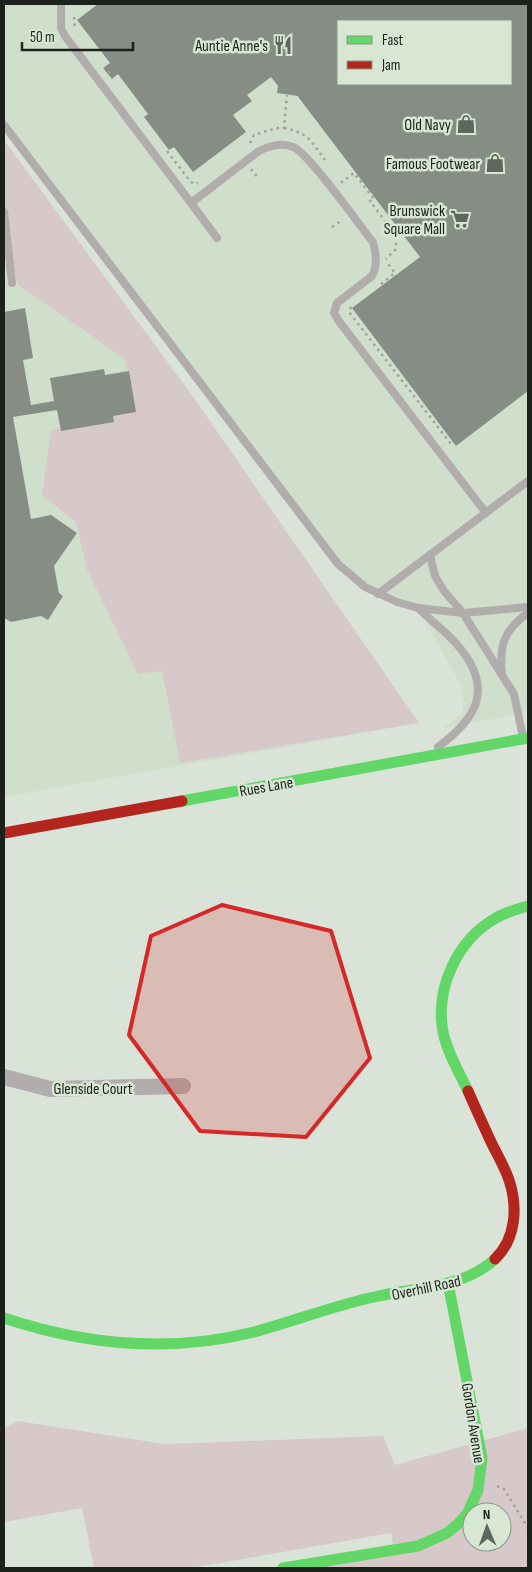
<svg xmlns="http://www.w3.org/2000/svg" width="532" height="1572" font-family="'Sofia Sans Condensed',sans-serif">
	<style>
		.built { fill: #d0dfcc; fill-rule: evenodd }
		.green { fill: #d7c9c9; fill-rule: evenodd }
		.building { fill: #868d85; fill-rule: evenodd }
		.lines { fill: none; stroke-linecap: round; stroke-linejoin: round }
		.path { stroke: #a3a2a0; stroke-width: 2.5; stroke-dasharray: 2.5 4; stroke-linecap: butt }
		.lane { stroke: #b0adac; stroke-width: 8 }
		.street { stroke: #b0adac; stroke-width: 16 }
		.fast { stroke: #63d668; stroke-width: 11 }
		.jam { stroke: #b3261e; stroke-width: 11 }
		.marked { fill: #d62828; fill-opacity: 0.2; stroke: #d62828; stroke-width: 4; stroke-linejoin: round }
		.labels { text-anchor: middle; stroke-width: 5; stroke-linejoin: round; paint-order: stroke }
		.poi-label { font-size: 16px; fill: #1c221b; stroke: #d7e7d4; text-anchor: end }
		.street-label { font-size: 16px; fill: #1c221b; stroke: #d7e7d4 }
	</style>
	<rect width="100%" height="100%" fill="#dae3d8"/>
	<g class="built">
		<path d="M4,4H528V712L443,728L463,712L462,687L418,608L352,578L4,125ZM338,21H511V84H338Z"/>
		<path d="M4,157L419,723L4,797Z"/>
	</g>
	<g class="green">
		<path d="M4,140L194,398L419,723L180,763L162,671L138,674L87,570L76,522L42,495L51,430L112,421V415L133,411L126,360L17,284L4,212Z"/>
		<path d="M18,1421L164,1444L383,1436L395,1465L528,1428V1568H283L394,1549L391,1533L191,1568H94L82,1508L4,1522V1428ZM472,1512H502V1542H472Z"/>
	</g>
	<g class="building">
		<path d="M98,4H528V391L456,446L352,308L420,257L299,98L298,96L277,93L278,86L271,77L247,95L252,101L233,115L246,132L193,172L174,147L169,150L144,117L148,114L118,74L112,79L103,68L110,63L77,20ZM338,21H511V84H338Z"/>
		<path d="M25,308L33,358L23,360L31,405L54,401L50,378L104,369L105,375L129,371L136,412L113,416L114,422L61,431L57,410L13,417L31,519L51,515L77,533L54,566L59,593L63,596L48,620L41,616L11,622L4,618V312Z"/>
	</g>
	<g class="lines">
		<g class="path">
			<path d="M74,17L75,29"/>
			<path d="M108,73L114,69"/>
			<path d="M284,128C309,133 311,141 325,160"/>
			<path d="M250,143L254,135L276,128H284L287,95"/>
			<path d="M167,151L190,181L194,184L198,183"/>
			<path d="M251,169L258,178"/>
			<path d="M341,181L342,182L354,173L374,199L370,201L396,236V249L386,259"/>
			<path d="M332,227L341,221"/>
			<path d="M381,284L395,273L388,264"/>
			<path d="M351,307L349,312L451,444"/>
			<path d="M497,1486L504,1489L528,1528"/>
		</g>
		<g class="lane">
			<path d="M61,4V28L65,36L191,203L259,151C269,146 281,142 293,147C309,153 359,225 373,242C376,253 378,266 372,276L337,303L334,313L338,320L486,513"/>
			<path d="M4,125L338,564L365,587L397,602L418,608L463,613L528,607"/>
			<path d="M191,203L217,238"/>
			<path d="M4,212L12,283"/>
			<path d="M430,555L435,576L444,591L463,613L514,694L523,737"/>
			<path d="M378,594L528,481"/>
			<path d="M418,608C431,621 448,633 460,648C494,690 476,719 438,747"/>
			<path d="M502,674C499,645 504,630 528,613"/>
		</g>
		<path class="street" d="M4,1077L50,1089L183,1086"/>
		<g class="fast">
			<path d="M182,801L528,738"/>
			<path d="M468,1091C459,1072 447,1052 443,1032C435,988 457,940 496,918C506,912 517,909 528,906"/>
			<path d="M4,1318C85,1345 170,1353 254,1332C294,1321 333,1306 374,1297C414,1287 463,1289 495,1259"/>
			<path d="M283,1568L418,1546L447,1533L458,1524L467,1514L478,1490L482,1458L448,1283"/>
		</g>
		<g class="jam">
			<path d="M4,833L182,801"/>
			<path d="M468,1091C476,1109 484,1127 492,1144C498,1156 505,1168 509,1180C518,1207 516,1239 495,1259"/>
		</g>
	</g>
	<path class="marked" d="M222,905L331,931L370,1058L306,1137L200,1131L129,1035L151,936Z"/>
	<defs>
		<g id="restaurant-bare" transform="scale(1.5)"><path d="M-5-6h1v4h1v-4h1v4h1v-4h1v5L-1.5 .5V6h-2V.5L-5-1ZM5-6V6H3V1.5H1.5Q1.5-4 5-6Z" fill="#5e665d" stroke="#d7e7d4" stroke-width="2.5" paint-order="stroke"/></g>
		<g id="shop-bare" transform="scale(1.5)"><path d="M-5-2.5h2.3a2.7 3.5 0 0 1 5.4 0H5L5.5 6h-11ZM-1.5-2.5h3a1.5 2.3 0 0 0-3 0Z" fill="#5e665d" stroke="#d7e7d4" stroke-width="2.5" paint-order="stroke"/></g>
		<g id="supermarket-bare" transform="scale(1.5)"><path d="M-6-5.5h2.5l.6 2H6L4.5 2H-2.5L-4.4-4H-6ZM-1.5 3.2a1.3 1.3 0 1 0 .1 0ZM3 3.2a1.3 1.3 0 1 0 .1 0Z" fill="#5e665d" stroke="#d7e7d4" stroke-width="2.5" paint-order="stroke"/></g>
	</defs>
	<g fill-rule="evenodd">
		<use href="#restaurant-bare" x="283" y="45"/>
		<use href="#shop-bare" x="466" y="124"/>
		<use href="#shop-bare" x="495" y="163"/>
		<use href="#supermarket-bare" x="460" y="219"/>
	</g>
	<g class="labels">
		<g class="poi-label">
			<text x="268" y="51">Auntie Anne's</text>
			<text x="451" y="130">Old Navy</text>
			<text x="480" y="169">Famous Footwear</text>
			<text x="445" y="216">Brunswick<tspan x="445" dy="18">Square Mall</tspan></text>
		</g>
		<g class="street-label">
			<text transform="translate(266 786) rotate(-10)" y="6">Rues Lane</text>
			<text x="93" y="1094">Glenside Court</text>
			<text transform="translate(426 1287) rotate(-12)" y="6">Overhill Road</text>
			<text transform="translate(474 1423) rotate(81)" y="6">Gordon Avenue</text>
		</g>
	</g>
	<rect width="532" height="1572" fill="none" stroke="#1c221b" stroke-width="10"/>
	<rect x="337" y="20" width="175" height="65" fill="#d7e7d4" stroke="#8c988a"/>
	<rect x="347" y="36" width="25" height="8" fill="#63d668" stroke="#8c988a"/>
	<text x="382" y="45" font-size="15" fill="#1c221b">Fast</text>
	<rect x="347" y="61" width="25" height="8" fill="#b3261e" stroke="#8c988a"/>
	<text x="382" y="70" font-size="15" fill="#1c221b">Jam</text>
	<g transform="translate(487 1527) rotate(358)"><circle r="24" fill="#d7e7d4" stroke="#8c988a"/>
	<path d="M0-4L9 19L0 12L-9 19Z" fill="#5e665d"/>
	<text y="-8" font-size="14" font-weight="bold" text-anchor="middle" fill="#1c221b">N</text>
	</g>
	<path d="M22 42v8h111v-8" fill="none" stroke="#1c221b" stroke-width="2.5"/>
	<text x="30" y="42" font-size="15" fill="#1c221b" stroke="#d7e7d4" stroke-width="4" paint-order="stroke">50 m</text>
</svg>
